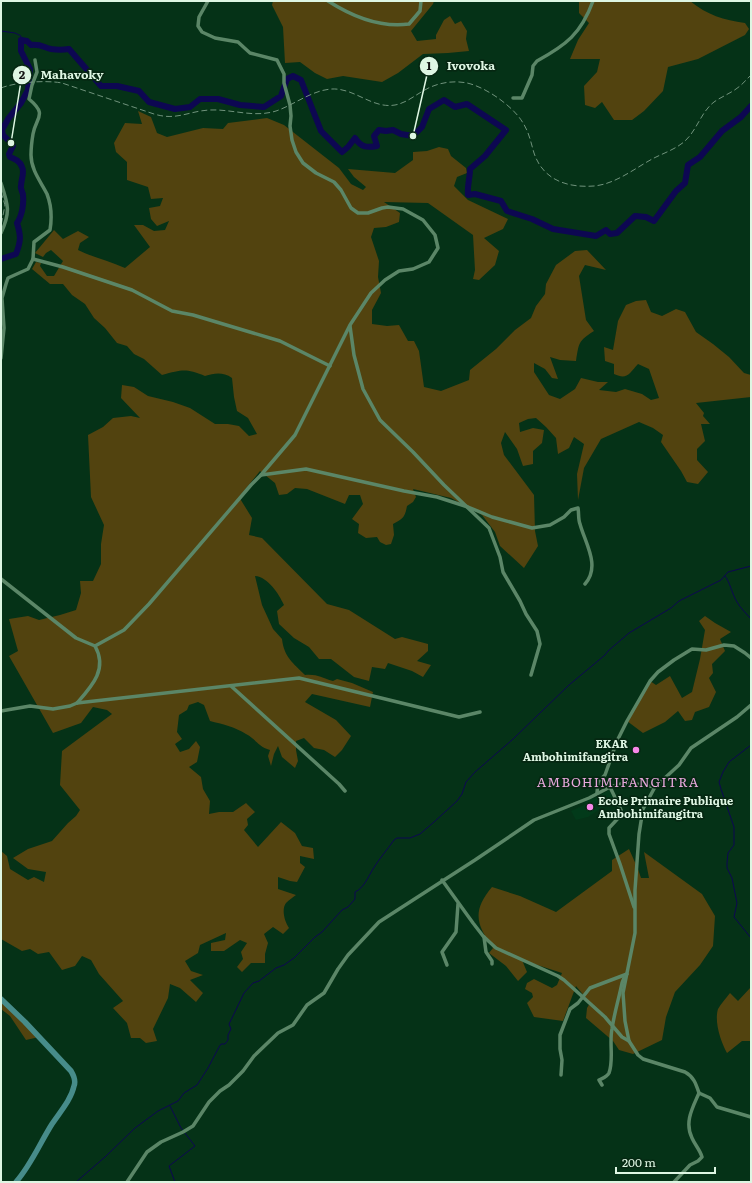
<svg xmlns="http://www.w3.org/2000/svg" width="752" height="1183" font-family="Literata,serif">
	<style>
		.built { fill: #023a1a }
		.green { fill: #52430f }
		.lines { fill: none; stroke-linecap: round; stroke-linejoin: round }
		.stream { stroke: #0d0752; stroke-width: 1 }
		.river { stroke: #0d0752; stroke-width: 6 }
		.minor { stroke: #5b8667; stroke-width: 3.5 }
		.primary { stroke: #478c8a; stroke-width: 5.5 }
		.rail { stroke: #70937c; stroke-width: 1; stroke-dasharray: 6 3; stroke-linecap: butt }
		.poi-dot { fill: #f888e9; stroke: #062712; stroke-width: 1.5 }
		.labels { text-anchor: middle; stroke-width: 3.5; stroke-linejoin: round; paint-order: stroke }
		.poi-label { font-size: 11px; font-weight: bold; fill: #def6e3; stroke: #062712; text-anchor: end }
		.quarter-label { font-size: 13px; letter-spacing: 1px; fill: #e7a8dc; stroke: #062712 }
		.leader { fill: none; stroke: #def6e3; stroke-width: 1.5 }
		.callout-dot { fill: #def6e3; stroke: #062712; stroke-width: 1.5 }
		.mark-label { font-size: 12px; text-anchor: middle; font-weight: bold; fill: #111 }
		.callout-label { font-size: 12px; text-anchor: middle; font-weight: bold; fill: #def6e3; stroke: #062712; stroke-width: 3.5; stroke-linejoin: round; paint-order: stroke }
	</style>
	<rect width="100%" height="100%" fill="#053217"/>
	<path class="built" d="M609,790L614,799L588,817L576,820L571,811L586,804L585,802L593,798L594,799Z"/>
	<g class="green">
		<path d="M273,1H434L433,4L411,31L417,41L436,39V35L444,20L450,16L455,24L461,21L467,31L466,39L469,51L448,53L423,54L398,73L382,82L343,76L327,79L315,73L300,62L285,63L283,27L272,5Z"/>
		<path d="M579,1H690C707,15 724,20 745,23L749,29L745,35L698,59L668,67L663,91L644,111L632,120H614L602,102L595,108L585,105L584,86L597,72L600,59H570L578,40L589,23L579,13Z"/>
		<path d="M138,111L151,117L157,133L167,137L203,128L223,129L228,123L267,118L284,125L339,168L351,184L363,190L366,187L354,177L348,169L395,173L413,160V152L427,151L439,147L448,149L451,156L466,168L467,173L457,177L454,186L468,200L508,219L503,229L484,238L499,251L495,265L479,280L473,279L475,270L473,235L428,203L384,202L400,213L399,222L386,227L374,228L371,237L379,261L378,277L381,293L372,310V324L387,326L399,325L408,341H414L419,351L424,387L441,391L469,380L470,370L496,349L515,330L531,318L536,306L545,294L546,284L556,265L575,251L587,250L606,270L585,265L579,276L586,320L594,331C578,341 579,343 576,361L560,360L550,357L558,379L552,378L545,369L534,363V372L549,395L560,399L575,389L581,378L598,382H608L599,390L616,392L625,389L642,394L651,400L659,398L649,369L638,364C629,374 627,380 614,374V364L605,361L604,347L613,350L618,321L626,305L636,301L646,300L651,312L662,316L676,309L685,312L696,332L713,344L729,357L744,373L751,375V397L696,403L704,413L703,416L710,424H701L705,441L697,449V460L708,472L698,484L687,482L681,471L661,442L663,435L653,428L639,422L601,439L584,468L578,500L577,474L584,444L574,437L569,448L558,454L556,438L546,427L536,418L528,419L519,423L520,432L533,428L544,430L542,443L533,451V464L523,466L517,449L505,432L501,443L504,455L534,495L535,531L538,546L524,568L500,546L495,532L482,515L451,498L413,489L416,497L413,502L407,506C405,517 403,519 393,524L394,535L391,544L386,545L380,542L377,537L366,538L358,533L359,524L352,519L363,504L360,495H349L345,504L307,489L295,488L287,494L279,495L275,483L260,471L239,497L252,518L249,535L262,538L327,604L349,610L395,639L402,637L428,644V651L417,661L431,665L423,677L412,671L388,663L385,669L372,667L369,681L354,677L331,659H319L309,647L294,638L279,624L277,611L284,605C279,594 268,577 255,576L262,605L273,629L282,639C284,657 293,663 305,675C318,674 321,678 333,681L337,679L352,683L373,692L370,707L312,694L305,702L336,720L351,736L342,750L335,757L324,750L314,748L304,738L296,741V750L298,761L295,768L282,757L278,746L274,754L271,766L268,756L270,750C257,746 256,739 246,734C235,727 222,724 210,721L204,705L198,702L189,705L187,710L179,715L177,732L182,739L175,744L180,752L189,749L196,741L200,747L197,762L189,767L201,777L203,789L210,801L209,814L219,812H233L246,803L255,812L247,819L248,825L244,830L258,847L281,822L295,833L302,846L313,848L314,859L300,856V863L305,867L297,882L290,881L278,877V889L296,895C293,897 289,900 286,903C281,910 285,922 289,928L283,934L273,927L264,934L268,943L265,954V963H251L242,972L237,967L243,959L241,952L247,943L240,940L224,951H211V943L225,940L226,933L200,945L198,953L185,961L191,971L203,975L190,980L203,993L196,1002L180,988L170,984L168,998L153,1029L157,1041L146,1043L140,1038H131L127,1023L113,1008L123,1001L99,974L91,960L82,956L75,966L62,970L49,952L38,954L30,949L22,951L1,939V851L7,856L10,869L28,880L34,877L44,882L46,872L28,869L13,858L28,849L52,841L68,823L76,816L80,810L60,785L62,751L112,714L107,710L93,707L81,723L53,733L9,656L18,651L9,619L28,616L39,620L60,615L76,610L81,593L80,581H93L101,564V544L104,525L91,497L88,435L103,427L113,418L131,416L140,418L121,398L122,385L134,387L148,396L173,402L190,408L215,424H228L239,426L249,436L257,434L248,418L237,411L234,397L232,378C223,372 215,373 205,376C185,368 182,370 162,375L144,359L134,354L127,346L117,343L105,328L94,318L85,304L72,295L63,284H50L32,269L36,262L41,263L40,266L47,276H54L63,261L51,250L46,253L43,257L35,253L54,230L63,239L78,231L89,237L80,243L78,250C94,258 110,261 125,268L150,247L134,225H143L154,231L165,230L169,221L157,226L151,219L149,208L160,206L163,198L151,199L148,187L127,180V162L116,152L114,143L125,123L142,124Z"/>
		<path d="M705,616L715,623L731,632L720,639L725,651L712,664L713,673L709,678L716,692L709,707L695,712L692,720L685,721L678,711L665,722L643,733L627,721L650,681L656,685L670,676L682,698L692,692L700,659L705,630L699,621Z"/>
		<path d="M629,849L638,869L641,878H649L644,852L702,894L715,916L713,946L700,965L675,992L666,1017L662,1040L633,1054L619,1050L613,1041L586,1018L587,1008L590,1003L576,986L563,1021L534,1017L527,1003L533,997L532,993L525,989L527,983L534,979L552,988L557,985L562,973L522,960L527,972L518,981L506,966L489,953L493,948C476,924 472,911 492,887L520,896L556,912L612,871V860Z"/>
		<path d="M751,987V1041H742L727,1053C721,1042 714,1022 718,1009C721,1004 726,998 730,993L738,1001Z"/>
		<path d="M1,999L39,1037L26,1040L10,1016L1,1009Z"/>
	</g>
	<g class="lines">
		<g class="stream">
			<path d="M1,31L15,33L21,36V40"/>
			<path d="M725,576C730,582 732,594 737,602C741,609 746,613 751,619"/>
			<path d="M751,745L729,762L723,772L719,782L721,789L734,827V845L728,853L727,863V868L732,878L737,903L734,917L751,938"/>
			<path d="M170,1106L181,1128L195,1146L169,1166L175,1182"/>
			<path d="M76,1182L105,1157L135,1128L158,1111L178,1101L184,1093L197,1085L208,1068L219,1047L221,1044H225L228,1040V1035L231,1029L229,1024L231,1020L244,993L253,983L259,981L276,968L284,965L294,958L315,937L322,932L342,910L348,907L355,899V892C364,888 368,877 373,869C379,859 387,850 394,840L397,838H410L420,834L434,822L457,801L462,794L466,782L475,772L512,740L569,685L605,655L608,651L629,633L671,608L679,601L721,580L728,572L751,566"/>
		</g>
		<path class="river" d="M1,259L16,254C21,241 21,236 17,223C22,216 24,204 23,195C23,192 20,189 21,186C21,179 25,173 22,167C20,161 15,159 10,157L9,154L13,146L11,143L3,135L2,130L8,119L21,103L28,90L30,69L21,51V40L27,41L31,45C41,44 43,47 51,49C57,50 63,50 69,49L101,86H117L139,91L149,102L175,109L190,107L200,99H218L240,105L264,107L281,96L287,79L293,76L301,80L321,131L342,152L348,147L355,138C361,147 366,148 377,146L374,136L379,130L386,131L393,130L401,134L413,136L422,127L429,109L444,100L455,107L467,104L506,130L485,156L470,169C470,178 467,186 468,195L475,194L501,201L507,211L532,219L553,229L596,236L606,230L610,234L617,233L635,216L646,217L654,221L676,191L685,183L688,165L700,157L722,131L741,117L751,106"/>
		<g class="minor">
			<path d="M208,1L199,17L198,26L202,32L215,38L238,42L250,53L277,60L284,74V83L290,105L291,116L290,126L292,140L296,152L303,163L316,173L334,182L341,190L351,208L358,213H368L382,208L388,207L403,209L423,220L435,235L438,248L429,262L413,269L399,271L385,280L371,293L350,325L295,435L261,475"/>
			<path d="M328,1C353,17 380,28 409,24L420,11L421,1"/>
			<path d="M513,98H522L532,75L533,66L537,61C566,45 581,34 593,1"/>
			<path d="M1,183C8,204 11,212 1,233"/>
			<path d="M33,259L63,267L132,290L172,311L193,315L280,341L330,366"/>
			<path d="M350,326L354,355L363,389L380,420L413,452L444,485L489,528L500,557L503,572L520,601L526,614L537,631L540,644L531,675"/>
			<path d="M1,358L4,328L2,298L6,284L8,278L28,269L33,259L34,242L50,230C52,218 52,207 47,194C41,182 31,170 31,155C31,149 32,140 33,134C36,117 48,115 29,99L32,85L37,72L35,60"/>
			<path d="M1,579L76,638L95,646L124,630L149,604L251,485L261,475L306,469L404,491L437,497L468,507L492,517L532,528L550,525L564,517L571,510L578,508C579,513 578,519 580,524C585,543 601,566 585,584"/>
			<path d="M231,686L339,784L345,791"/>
			<path d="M77,703C92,686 108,669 95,646"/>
			<path d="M1,711L30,706L53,709L70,706L77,703L299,678L459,717L480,712"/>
			<path d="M610,787L621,810L622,814L609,828V834L620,864L634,907"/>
			<path d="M655,787L679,765L691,748L737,717L751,705"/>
			<path d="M597,793L598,782L605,775L617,741L627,721L650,681L658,672L674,660L692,649L706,650L724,645L734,646L745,653L751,658"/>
			<path d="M442,880L473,923L483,936L496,948L558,976L564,980L605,1017L622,1037L629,1041"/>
			<path d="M484,937L486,952L492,961V964"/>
			<path d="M447,965L442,952L456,932L458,904"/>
			<path d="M561,1075L562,1060L560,1049V1035L570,1009L578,1003L590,988L627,974"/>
			<path d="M602,1085L599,1080C603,1078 607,1077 609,1073C614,1060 609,1043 612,1029C614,1014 619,998 622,983L624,978"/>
			<path d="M699,1093L710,1098L717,1107L751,1117"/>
			<path d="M127,1182L147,1152L161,1142L183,1132L193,1126L209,1102L220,1091L229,1085L243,1071L254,1056L278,1033L293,1025L307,1005L324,993L338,969L348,955L379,922L475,860L534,820L589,798L610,787L621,784L630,783L655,787L643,809L639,834L635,890V933L623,993L625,1021L629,1041L638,1055L643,1059L685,1072C694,1077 696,1084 699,1093C693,1107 684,1122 692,1138C695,1145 700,1150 702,1157L698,1161L690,1165L674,1182"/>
		</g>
		<path class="primary" d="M1,999L25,1022L71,1071C74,1076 76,1081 74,1086C71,1100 60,1112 52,1124C40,1143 31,1165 16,1182"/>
		<g class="rail">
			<path d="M1,88C16,82 46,80 62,83L154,114C177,121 188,111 210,110C232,109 254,118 276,111C294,105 312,90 332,89C355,88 372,109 395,105C406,103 414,96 423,91C436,83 452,80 467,83C486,87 514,107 523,123C529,132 531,143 534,153C543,180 567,188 594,186C616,184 635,168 654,158C664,153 676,149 685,141C697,130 701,112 714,102C721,97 729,94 736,89C742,85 746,80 751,75"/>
			<path d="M1,192L5,205L1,226"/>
		</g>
	</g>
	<g class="poi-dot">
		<circle cx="636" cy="750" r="4"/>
		<circle cx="590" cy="807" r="4"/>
	</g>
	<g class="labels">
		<g class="poi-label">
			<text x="628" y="748">EKAR<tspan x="628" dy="13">Ambohimifangitra</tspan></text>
			<text x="598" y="805" text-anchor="start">Ecole Primaire Publique<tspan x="598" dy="13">Ambohimifangitra</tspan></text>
		</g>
		<g class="quarter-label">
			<text x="618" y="787">AMBOHIMIFANGITRA</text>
		</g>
	</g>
	<path class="leader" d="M413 136L429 66M11 143L22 75"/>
	<g class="callout-dot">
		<circle cx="413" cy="136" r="4"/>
		<circle cx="11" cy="143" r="4"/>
		<circle cx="429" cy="66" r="10"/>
		<circle cx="22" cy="75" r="10"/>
	</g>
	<g class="mark-label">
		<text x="429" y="70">1</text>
		<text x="22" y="79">2</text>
	</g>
	<g class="callout-label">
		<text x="471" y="70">Ivovoka</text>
		<text x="72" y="79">Mahavoky</text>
	</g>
	<rect width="752" height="1183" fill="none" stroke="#def6e3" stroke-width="4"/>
	<path d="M616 1167v6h99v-6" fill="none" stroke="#def6e3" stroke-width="2"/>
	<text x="622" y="1167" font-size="12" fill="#def6e3" stroke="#062712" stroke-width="3" paint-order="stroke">200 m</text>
</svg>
